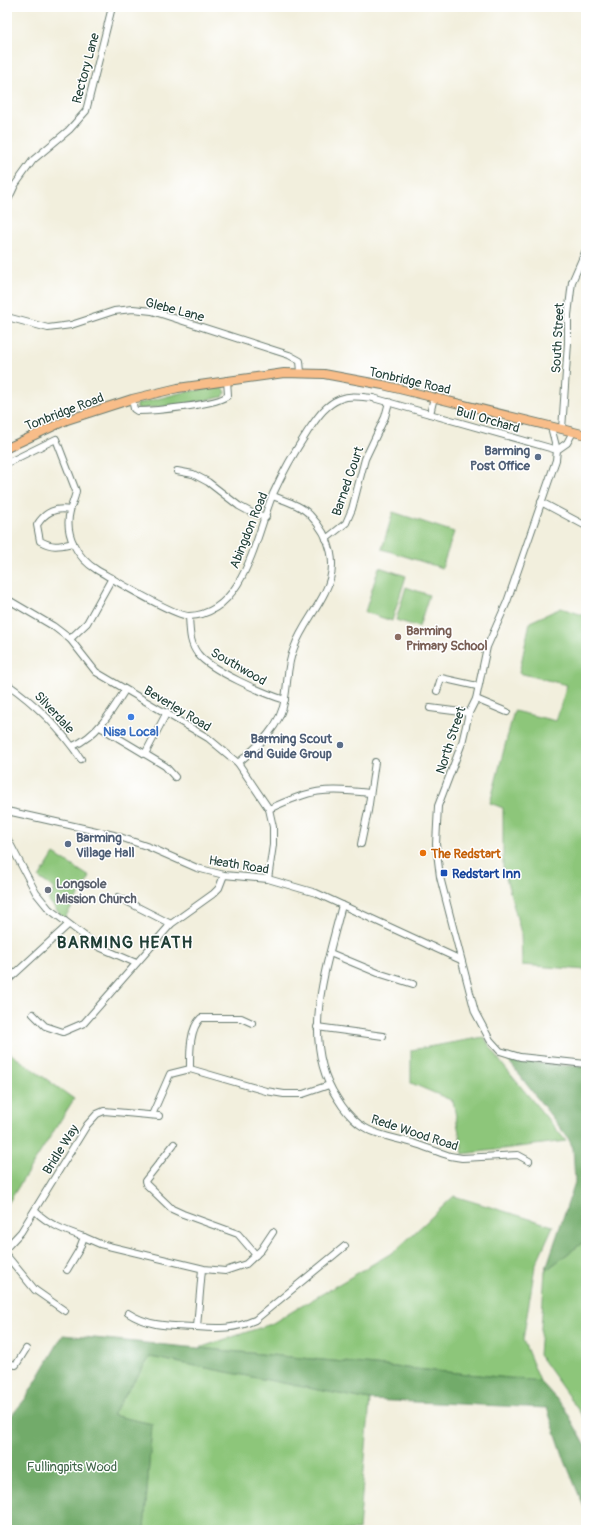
<svg xmlns="http://www.w3.org/2000/svg" width="593" height="1537" font-family="Pangolin,sans-serif">
	<style>
		.green { fill: #8dc67a; stroke: #568257 }
		.forest { fill: #72ab6a; stroke: #48744f }
		.lines { fill: none; stroke-linecap: round; stroke-linejoin: round }
		.minor-casing { stroke: #697b6f; stroke-width: 8 }
		.major-casing { stroke: #697b6f; stroke-width: 10 }
		.minor { stroke: #fff; stroke-width: 6 }
		.major { stroke: #f8bd89; stroke-width: 8 }
		.service-dot { fill: #5c6f8a; stroke: #fff; stroke-width: 1.5 }
		.education-dot { fill: #8d6e63; stroke: #fff; stroke-width: 1.5 }
		.shop-dot { fill: #3f7fe0; stroke: #fff; stroke-width: 1.5 }
		.food-dot { fill: #e8710a; stroke: #fff; stroke-width: 1.5 }
		.transit-dot { fill: #1a4fb4; stroke: #fff; stroke-width: 1.5 }
		.worship-dot { fill: #6b7280; stroke: #fff; stroke-width: 1.5 }
		.labels { text-anchor: middle; stroke-width: 3; stroke-linejoin: round; paint-order: stroke }
		.street-label { font-size: 13px; fill: #1f3d34; stroke: #fff }
		.service-label { font-size: 13px; font-weight: bold; fill: #4e5e75; stroke: #fff; text-anchor: end }
		.education-label { font-size: 13px; font-weight: bold; fill: #785e54; stroke: #fff; text-anchor: start }
		.shop-label { font-size: 13px; font-weight: bold; fill: #366cbe; stroke: #fff }
		.food-label { font-size: 13px; font-weight: bold; fill: #c56008; stroke: #fff; text-anchor: start }
		.transit-label { font-size: 13px; font-weight: bold; fill: #164399; stroke: #fff; text-anchor: start }
		.worship-label { font-size: 13px; font-weight: bold; fill: #5b616d; stroke: #fff; text-anchor: start }
		.park-label { font-size: 13px; fill: #406649; stroke: #fff }
		.district-label { font-size: 17px; font-weight: bold; letter-spacing: 1px; fill: #1f3d34; stroke: #fff }
	</style>
	<rect width="100%" height="100%" fill="#fff"/>
	<filter id="ink" filterUnits="userSpaceOnUse"><feTurbulence type="fractalNoise" baseFrequency=".025" numOctaves="2"/><feDisplacementMap in="SourceGraphic" scale="8" xChannelSelector="R" yChannelSelector="G"/><feConvolveMatrix kernelMatrix="1 2 1 2 8 2 1 2 1" color-interpolation-filters="sRGB"/></filter>
	<filter id="wash" filterUnits="userSpaceOnUse"><feTurbulence type="fractalNoise" baseFrequency=".012" numOctaves="4" result="noise"/><feDisplacementMap in="SourceGraphic" scale="16" xChannelSelector="R" yChannelSelector="G"/><feGaussianBlur stdDeviation="0.9" result="paint"/><feColorMatrix in="noise" values="0 0 0 0 0 0 0 0 0 0 0 0 0 0 0 0 0 1.4 0 .05"/><feComposite in="paint" operator="in"/></filter>
	<g filter="url(#wash)">
		<rect width="100%" height="100%" fill="#f2efdd"/>
		<g class="green">
			<path d="M222,386L226,392L223,397L179,405L140,409L137,408V404L180,393Z"/>
			<path d="M393,512L454,532L442,568L382,549Z"/>
			<path d="M379,567L406,576L392,621L365,612Z"/>
			<path d="M406,587L429,595L419,627L396,620Z"/>
			<path d="M561,608L586,616V970L522,965L521,933L503,867V808L490,803L514,711L556,721L567,685L519,673L530,622Z"/>
			<path d="M54,854L90,877L64,919L48,900L55,889L39,878Z"/>
			<path d="M484,1037L502,1064L566,1141L463,1154L453,1101L411,1083V1050Z"/>
			<path d="M7,1051L74,1099L7,1205Z"/>
			<path d="M454,1196L553,1226L535,1266L523,1340L540,1381L199,1348L271,1324L395,1251Z"/>
			<path d="M586,1240V1421L539,1355L545,1271Z"/>
			<path d="M150,1357L370,1400L359,1530H144L152,1424L112,1415Z"/>
		</g>
		<g class="forest">
			<path d="M504,1055L543,1064L586,1067V1240L545,1271L575,1182L573,1148L568,1138Z"/>
			<path d="M63,1335L540,1381L564,1407L586,1446V1512L565,1461L547,1408L370,1400L150,1357L112,1415L152,1424L144,1530H7V1421L26,1398Z"/>
		</g>
	</g>
	<g filter="url(#ink)">
		<g class="lines">
			<g class="minor-casing">
				<g id="minor">
					<path d="M7,202L15,185L33,160L69,130L86,111L112,7"/>
					<path d="M7,317L48,328L71,325L114,311L133,309L152,311L289,355L300,361L301,372"/>
					<path d="M132,399L134,409L137,411C152,411 220,405 228,395L227,380"/>
					<path d="M430,414L434,397"/>
					<path d="M551,427L557,450L556,460L507,602L487,647L476,699L469,713L462,743L438,806L436,844L440,877L475,1012L490,1040L500,1051L520,1057L586,1064"/>
					<path d="M562,429L568,343V315L572,282L586,250"/>
					<path d="M557,450L567,443L573,432"/>
					<path d="M7,463L56,439L76,491C75,498 72,503 70,511C64,534 77,558 97,570C113,579 174,616 189,616C245,614 256,534 273,494C283,472 295,451 308,431C317,418 325,405 340,399C351,395 361,397 373,398L557,450"/>
					<path d="M177,471L193,474L208,482L239,506L252,513L266,517"/>
					<path d="M541,502L586,526"/>
					<path d="M70,510C55,507 45,512 37,525L40,541C53,548 59,546 73,543"/>
					<path d="M326,539L346,523L352,509L365,459L385,417L389,402"/>
					<path d="M7,599L53,626L70,639L96,672L208,738L238,763L269,809L273,827V845L268,879"/>
					<path d="M189,616C190,629 189,643 198,654C210,670 265,694 285,700"/>
					<path d="M70,639L87,623L112,578"/>
					<path d="M7,684C36,704 62,731 81,759"/>
					<path d="M437,691L441,678L477,686"/>
					<path d="M476,699L507,712"/>
					<path d="M430,708L469,713"/>
					<path d="M100,727L165,766L175,777"/>
					<path d="M73,746C97,736 112,711 125,690"/>
					<path d="M145,754L167,712"/>
					<path d="M238,763C258,746 281,727 285,698C288,681 287,664 294,648C301,628 316,611 325,592C339,565 331,537 310,515C301,505 285,501 273,496"/>
					<path d="M269,809C310,790 324,787 370,793"/>
					<path d="M7,811L114,835L149,847L197,868L224,875L268,879L316,893L461,960"/>
					<path d="M7,838L36,893L49,909L99,947L136,963"/>
					<path d="M361,844L368,811L375,762"/>
					<path d="M118,897L171,924"/>
					<path d="M342,905C327,966 299,1040 337,1098C343,1108 350,1117 359,1124C374,1135 395,1138 413,1143C425,1147 438,1152 450,1156L462,1158L518,1155L529,1161"/>
					<path d="M330,953L378,973L413,984"/>
					<path d="M7,981L68,925"/>
					<path d="M33,1014L45,1026L63,1032L84,1023L171,924L213,894L219,888L224,875"/>
					<path d="M317,1027L383,1036"/>
					<path d="M190,1069C190,1054 189,1029 201,1018H241L252,1023"/>
					<path d="M152,1115L170,1074L190,1069L266,1091L284,1094H303L329,1085"/>
					<path d="M174,1144L145,1181L146,1184L172,1209L183,1214L238,1234L256,1255"/>
					<path d="M35,1211C49,1225 66,1231 84,1237L79,1250L67,1270"/>
					<path d="M84,1237L100,1244L204,1269L225,1271L246,1264L261,1250L273,1232"/>
					<path d="M7,1247L21,1232L87,1125L97,1114L104,1111L159,1116"/>
					<path d="M7,1256L35,1290L65,1311"/>
					<path d="M128,1313C149,1327 172,1326 197,1327L202,1269"/>
					<path d="M197,1327C218,1329 235,1329 255,1320L345,1246"/>
					<path d="M7,1363L16,1365L26,1349"/>
				</g>
			</g>
			<g class="major-casing">
				<path id="major" d="M7,448L67,420L132,399L178,388L284,373L324,374L383,385L586,435"/>
			</g>
			<use href="#minor" class="minor"/>
			<use href="#major" class="major"/>
		</g>
	</g>
	<g class="service-dot">
		<circle cx="538" cy="457" r="4"/>
		<circle cx="340" cy="745" r="4"/>
		<circle cx="68" cy="844" r="4"/>
	</g>
	<circle class="education-dot" cx="398" cy="637" r="4"/>
	<circle class="shop-dot" cx="131" cy="717" r="4"/>
	<circle class="food-dot" cx="423" cy="853" r="4"/>
	<rect class="transit-dot" x="440" y="869" width="8" height="8" rx="2"/>
	<circle class="worship-dot" cx="48" cy="890" r="4"/>
	<g class="labels">
		<g class="street-label">
			<text transform="translate(85 68) rotate(-75)" y="5">Rectory Lane</text>
			<text transform="translate(175 309) rotate(15)" y="5">Glebe Lane</text>
			<text transform="translate(557 338) rotate(-87)" y="5">South Street</text>
			<text transform="translate(410 380) rotate(13)" y="5">Tonbridge Road</text>
			<text transform="translate(64 411) rotate(-21)" y="5">Tonbridge Road</text>
			<text transform="translate(488 419) rotate(16)" y="5">Bull Orchard</text>
			<text transform="translate(347 481) rotate(-71)" y="5">Barned Court</text>
			<text transform="translate(248 530) rotate(-68)" y="5">Abingdon Road</text>
			<text transform="translate(239 666) rotate(30)" y="5">Southwood</text>
			<text transform="translate(178 708) rotate(31)" y="5">Beverley Road</text>
			<text transform="translate(55 712) rotate(47)" y="5">Silverdale</text>
			<text transform="translate(450 740) rotate(-72)" y="5">North Street</text>
			<text transform="translate(239 864) rotate(9)" y="5">Heath Road</text>
			<text transform="translate(415 1132) rotate(18)" y="5">Rede Wood Road</text>
			<text transform="translate(60 1149) rotate(-58)" y="5">Bridle Way</text>
		</g>
		<g class="service-label">
			<text x="530" y="455">Barming<tspan x="530" dy="15">Post Office</tspan></text>
			<text x="332" y="743">Barming Scout<tspan x="332" dy="15">and Guide Group</tspan></text>
			<text x="76" y="842" text-anchor="start">Barming<tspan x="76" dy="15">Village Hall</tspan></text>
		</g>
		<g class="education-label">
			<text x="406" y="635">Barming<tspan x="406" dy="15">Primary School</tspan></text>
		</g>
		<g class="shop-label">
			<text x="131" y="736">Nisa Local</text>
		</g>
		<g class="food-label">
			<text x="431" y="858">The Redstart</text>
		</g>
		<g class="transit-label">
			<text x="452" y="878">Redstart Inn</text>
		</g>
		<g class="worship-label">
			<text x="56" y="888">Longsole<tspan x="56" dy="15">Mission Church</tspan></text>
		</g>
		<g class="park-label">
			<text x="72" y="1471">Fullingpits Wood</text>
		</g>
		<g class="district-label">
			<text x="125" y="948">BARMING HEATH</text>
		</g>
	</g>
	<rect width="593" height="1537" fill="none" stroke="#fff" stroke-width="24"/>
</svg>
